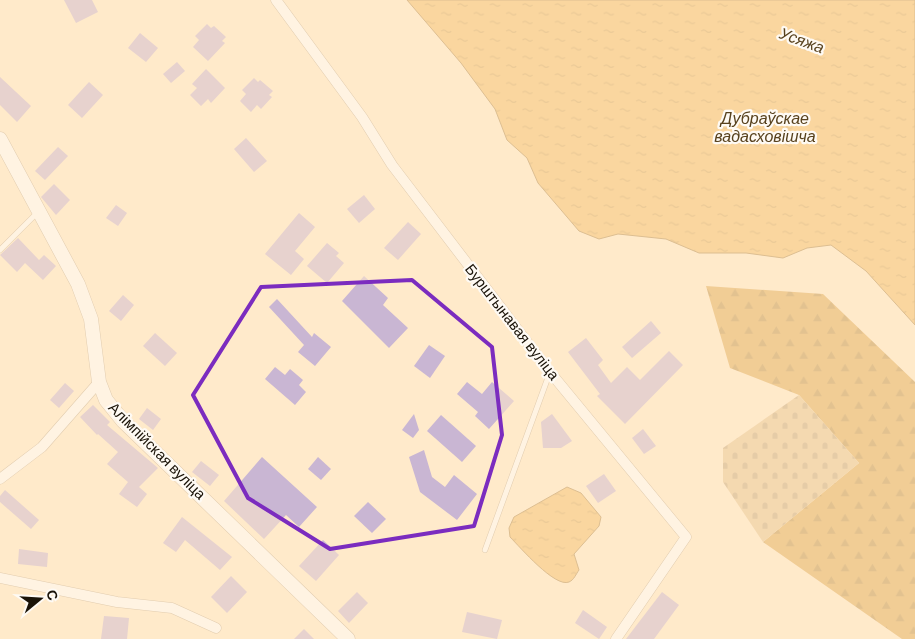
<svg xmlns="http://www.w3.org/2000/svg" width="915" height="639" font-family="Barlow,sans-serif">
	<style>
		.forest { fill: url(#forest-firs) }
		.cemetery { fill: url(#cemetery-stones) }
		.water { fill: url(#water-ripples); stroke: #b38b4d }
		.building { fill: #c9b6d3 }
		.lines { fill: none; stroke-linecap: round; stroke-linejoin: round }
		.lane-casing { stroke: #bfab8e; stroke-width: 6 }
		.street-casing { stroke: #bfab8e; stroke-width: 11 }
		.secondary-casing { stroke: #bfab8e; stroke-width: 15 }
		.lane { stroke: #fff; stroke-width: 5 }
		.street { stroke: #fff; stroke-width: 10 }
		.secondary { stroke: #fff; stroke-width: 14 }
		.marked { fill: none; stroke: #7b2cbf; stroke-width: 4; stroke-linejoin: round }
		.labels { text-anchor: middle; stroke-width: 4.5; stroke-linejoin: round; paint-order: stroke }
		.street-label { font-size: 15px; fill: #1a1308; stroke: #fefaf4 }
		.water-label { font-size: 16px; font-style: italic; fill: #58421e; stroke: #fefaf4 }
	</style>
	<defs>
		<pattern id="forest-firs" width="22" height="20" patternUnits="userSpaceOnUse" patternTransform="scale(1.25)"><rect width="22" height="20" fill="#dfab56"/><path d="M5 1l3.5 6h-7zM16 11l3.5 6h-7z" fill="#bf9249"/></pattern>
		<pattern id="cemetery-stones" width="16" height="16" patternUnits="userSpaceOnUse" patternTransform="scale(1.25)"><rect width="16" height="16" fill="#e7c591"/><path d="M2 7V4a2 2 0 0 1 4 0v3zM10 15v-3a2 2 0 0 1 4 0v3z" fill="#c6a87c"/></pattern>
		<pattern id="water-ripples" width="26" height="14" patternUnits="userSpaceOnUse" patternTransform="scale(1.25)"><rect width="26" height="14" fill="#f4bf6a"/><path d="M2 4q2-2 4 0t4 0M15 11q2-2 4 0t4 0" fill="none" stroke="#d1a35a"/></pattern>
	</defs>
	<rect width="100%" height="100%" fill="#ffeacb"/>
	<path class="forest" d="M706,286L823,294L915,382V639H902L763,542L859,463L799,395L730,368Z"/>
	<path class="cemetery" d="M799,395L859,463L763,542L723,482V448Z"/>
	<g class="water">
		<path d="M407,0H915V325L866,271L831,245L807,248L783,258L746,253H699L666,239L618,234L599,239L579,231L538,183L527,158L507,140L495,109L461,63Z"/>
		<path d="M567,487L581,493L601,517L599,526L574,554L579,570C576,574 574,580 569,582C555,588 520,547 510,537L509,528L514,517Z"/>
	</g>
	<g class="building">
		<path d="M64,0H92L98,12L76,23Z"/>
		<path d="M207,24L211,28L214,26L226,37L222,41L225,43L208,61L193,47L199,40L195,36Z"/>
		<path d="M140,33L158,48L146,62L128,48Z"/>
		<path d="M177,62L185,71L171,83L163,74Z"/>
		<path d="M206,69L225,88L211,103L208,99L201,106L190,95L197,88L192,84Z"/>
		<path d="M0,77L31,106L17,122L0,105Z"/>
		<path d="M254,78L258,82L260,80L273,91L269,95L272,97L261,109L257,105L251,112L240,101L246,94L242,90Z"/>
		<path d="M89,82L103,95L82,118L68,105Z"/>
		<path d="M246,138L267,161L254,172L234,149Z"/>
		<path d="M58,147L68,156L45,180L35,171Z"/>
		<path d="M54,184L70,200L56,215L41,197Z"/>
		<path d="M364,195L375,209L359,223L347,209Z"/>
		<path d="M116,205L127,213L118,226L106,218Z"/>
		<path d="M299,213L315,227L295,251L304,259L291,275L265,254Z"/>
		<path d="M408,222L421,234L398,260L384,248Z"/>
		<path d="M18,238L39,260L44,255L56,266L43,280L25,263L17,272L0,255Z"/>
		<path d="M327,243L339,253L336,256L344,263L327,283L307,266Z"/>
		<path d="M364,276L388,298L383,305L408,328L389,348L342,301Z"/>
		<path d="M123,295L134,305L121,321L109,311Z"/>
		<path d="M277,299L312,337L314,333L331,347L315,366L298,352L304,345L269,307Z"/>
		<path d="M651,321L661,333L632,358L622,347Z"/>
		<path d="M155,333L177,353L165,366L143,346Z"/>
		<path d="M586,338L603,360L598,365L611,383L627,367L640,380L669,351L683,365L625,424L597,396L600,394L568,352Z"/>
		<path d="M429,345L445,356L430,378L414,366Z"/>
		<path d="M275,367L285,375L290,369L303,380L299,385L306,392L295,405L265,379Z"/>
		<path d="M467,382L482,394L492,382L514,401L489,429L475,416L478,412L457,394Z"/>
		<path d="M65,383L74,391L59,408L50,400Z"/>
		<path d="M93,405L110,422L107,425L158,468L139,487L147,494L137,507L119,494L128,482L107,464L118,452L98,434L97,435L80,417Z"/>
		<path d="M147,408L161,419L153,430L139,419Z"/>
		<path d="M414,414L419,430L413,438L402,430Z"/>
		<path d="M552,414L572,441L561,448H543L541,422Z"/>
		<path d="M441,415L476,446L462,462L427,431Z"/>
		<path d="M643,429L656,446L644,454L632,438Z"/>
		<path d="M424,450L432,477L445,487L454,475L477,494L457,520L420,492L409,457Z"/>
		<path d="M262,457L317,507L299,527L286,515L264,539L224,501Z"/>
		<path d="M318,457L331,469L321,480L308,469Z"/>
		<path d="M201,461L219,475L210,486L192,472Z"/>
		<path d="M604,474L616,491L598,503L586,486Z"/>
		<path d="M5,490L39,520L31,529L0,502V496Z"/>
		<path d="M368,502L386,519L372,533L354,516Z"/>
		<path d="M182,517L232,557L220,570L185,540L176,552L163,543Z"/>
		<path d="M323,540L339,555L316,581L299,566Z"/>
		<path d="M19,549L48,553L47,567L18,564Z"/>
		<path d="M231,576L247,592L227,613L211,597Z"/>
		<path d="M357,592L368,603L349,623L338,611Z"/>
		<path d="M662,592L679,605L654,639H626Z"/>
		<path d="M583,610L607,627L599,639L575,623Z"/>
		<path d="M467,612L502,620L497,639L462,632Z"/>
		<path d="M104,616L129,618L127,639H101Z"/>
		<path d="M304,629L314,639H294Z"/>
	</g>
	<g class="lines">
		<g class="lane-casing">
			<g id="lane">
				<path d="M0,250L38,212"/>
				<path d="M485,550L550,372"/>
			</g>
		</g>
		<g class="street-casing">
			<g id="street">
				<path d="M276,0L362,117L392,165L550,372L686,537L616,639"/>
				<path d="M0,479L42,447L99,382"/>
				<path d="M0,578L117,602L172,608L216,628"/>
			</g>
		</g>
		<g class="secondary-casing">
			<path id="secondary" d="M0,139L78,284L91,319L99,382L106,400L123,421L348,639"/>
		</g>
		<use href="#lane" class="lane"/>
		<use href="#street" class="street"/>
		<use href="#secondary" class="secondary"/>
	</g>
	<path d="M0 0H915V639H0ZM412,280L492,347L502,435L474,526L330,549L248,498L193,395L261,287Z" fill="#ffeacb" fill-opacity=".55" fill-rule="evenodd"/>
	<path class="marked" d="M412,280L492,347L502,435L474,526L330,549L248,498L193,395L261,287Z"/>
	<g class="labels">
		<g class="street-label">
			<text transform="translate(512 322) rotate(52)" y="5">Бурштынавая вуліца</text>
			<text transform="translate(157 451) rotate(45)" y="5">Алімпійская вуліца</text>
		</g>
		<g class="water-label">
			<text transform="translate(802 40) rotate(20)" y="6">Усяжа</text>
			<text x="765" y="124">Дубраўскае<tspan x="765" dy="18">вадасховішча</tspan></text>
		</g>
	</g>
	<g transform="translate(40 599) rotate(72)" stroke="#fefaf4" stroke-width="4" paint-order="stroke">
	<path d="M0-4L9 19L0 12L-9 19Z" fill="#1a1308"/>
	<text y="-8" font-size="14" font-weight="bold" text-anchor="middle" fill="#1a1308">С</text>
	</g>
</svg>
